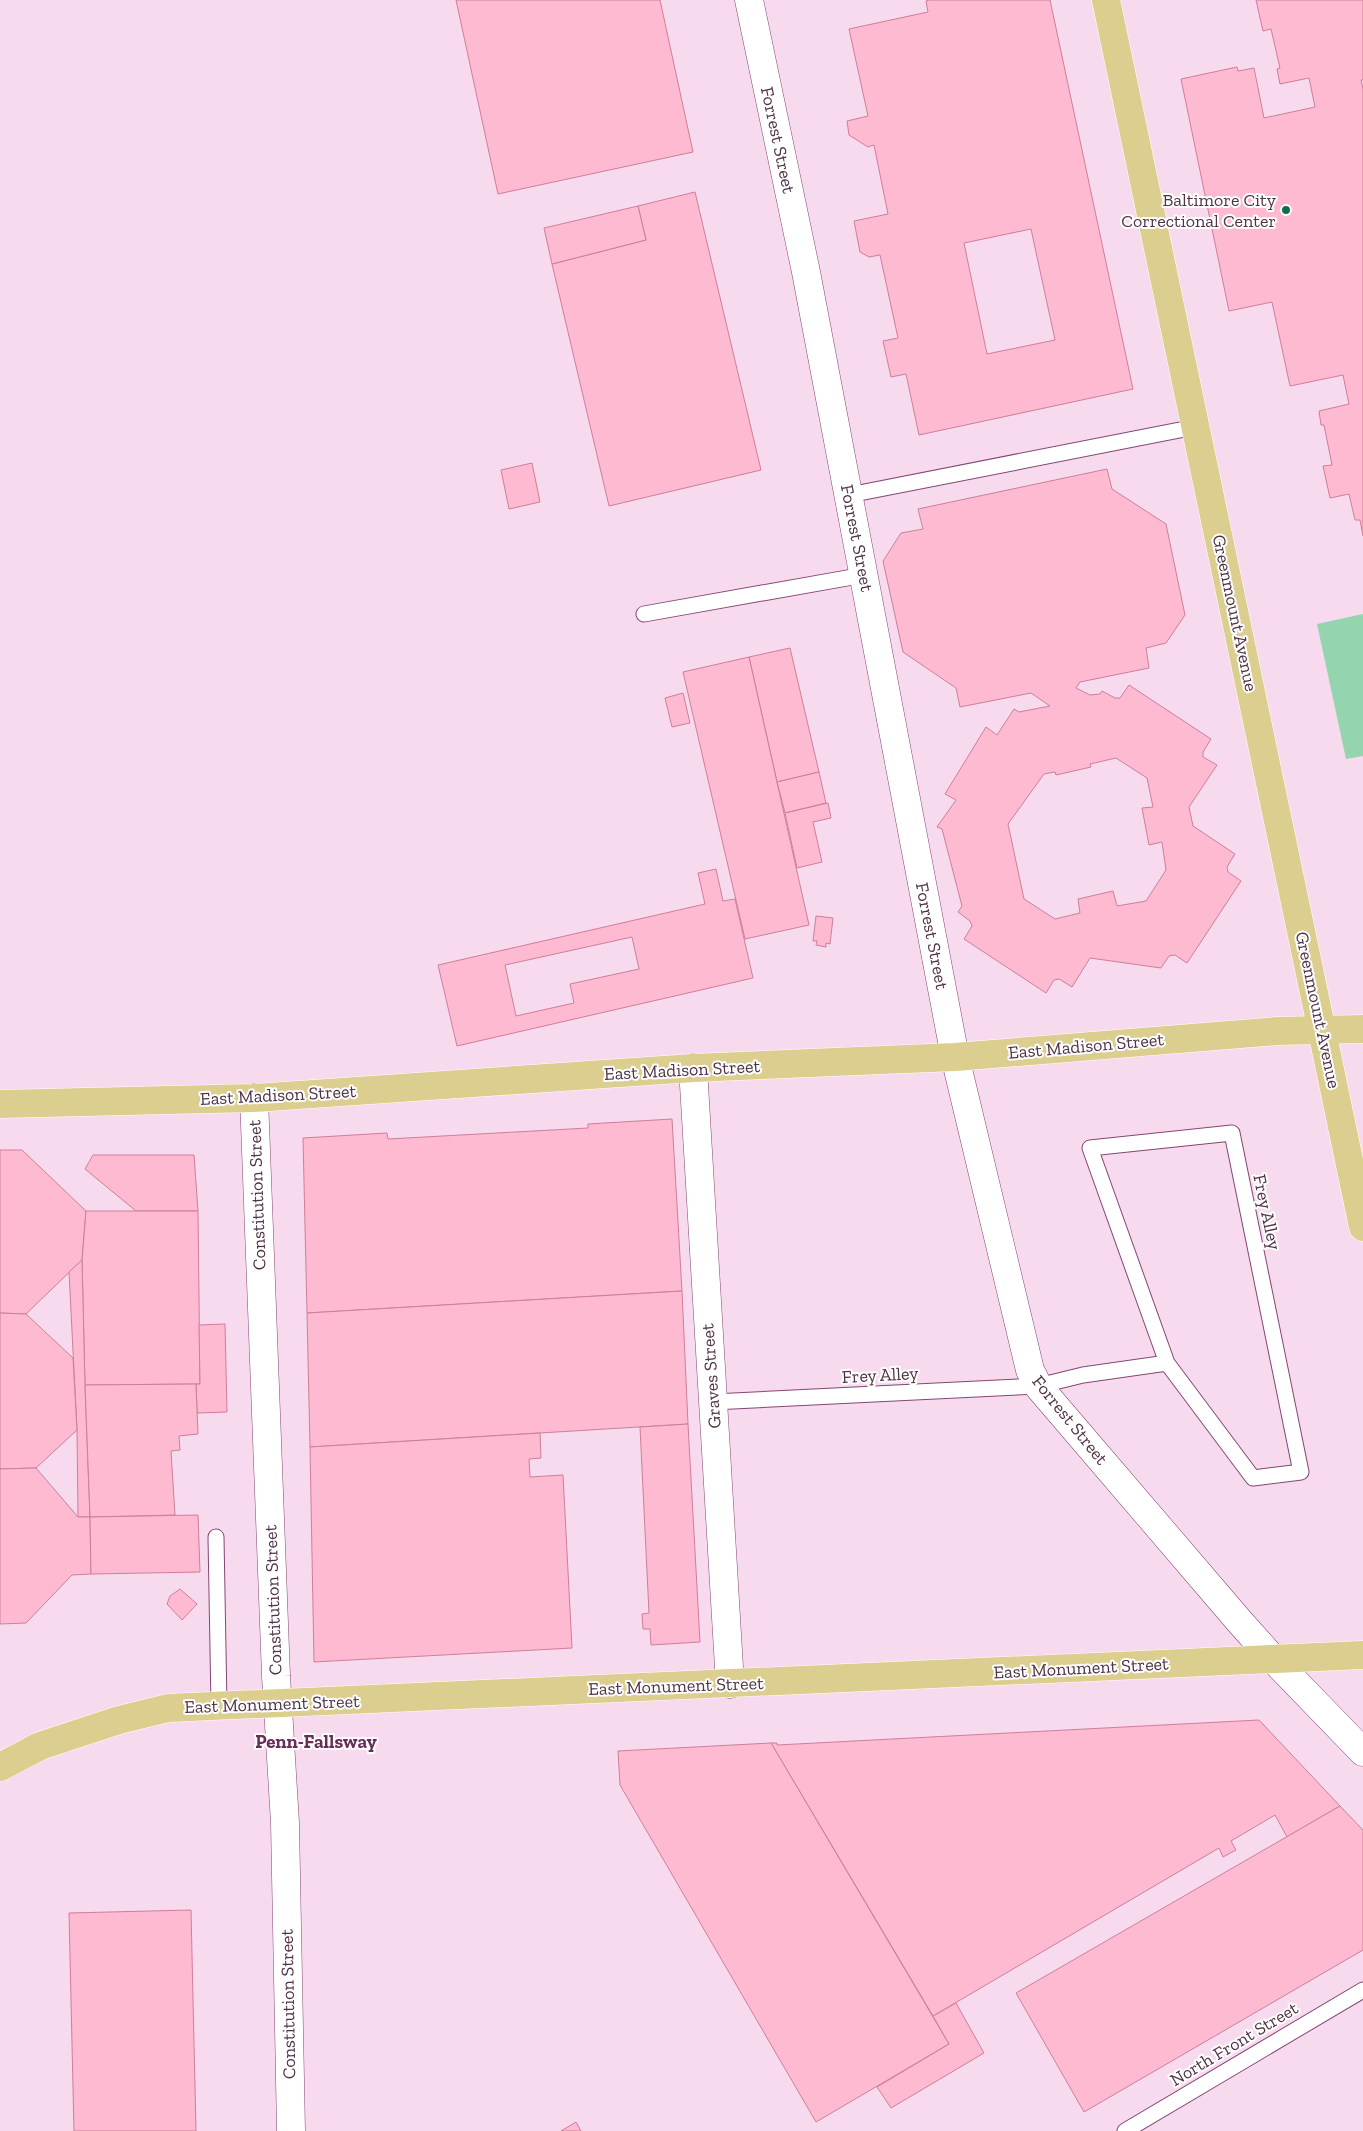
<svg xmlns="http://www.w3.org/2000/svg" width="1363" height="2131" font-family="'Zilla Slab',serif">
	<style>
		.green { fill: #94d4ae }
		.building { fill: #febad0; stroke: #ce7e9a; fill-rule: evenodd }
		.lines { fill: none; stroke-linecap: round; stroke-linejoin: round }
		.lane-casing { stroke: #844674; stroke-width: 17 }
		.street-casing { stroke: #844674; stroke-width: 29 }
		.primary-casing { stroke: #fff; stroke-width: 29 }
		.lane { stroke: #fff; stroke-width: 15 }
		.street { stroke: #fff; stroke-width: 28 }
		.primary { stroke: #dbce8e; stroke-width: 28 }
		.poi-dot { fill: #0e7046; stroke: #fff; stroke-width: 2 }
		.labels { text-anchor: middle; stroke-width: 4; stroke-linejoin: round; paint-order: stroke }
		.street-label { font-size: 18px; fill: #4f3246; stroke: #fff }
		.poi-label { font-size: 18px; fill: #4f3246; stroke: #fff; text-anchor: end }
		.neighbourhood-label { font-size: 19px; font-weight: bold; fill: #692d5a; stroke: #fff }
	</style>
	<rect width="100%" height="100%" fill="#f8daee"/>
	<path class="green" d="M1363,614V756L1346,759L1317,624Z"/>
	<g class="building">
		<path d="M456,0H660L693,152L498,194Z"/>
		<path d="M929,0H1050L1133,389L919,435L906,374L891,377L883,341L898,338L880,255L869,257L860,252L854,221L888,214L874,145L868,147L849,135L847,121L868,116L849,29L928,12L926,1ZM1031,229L1055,340L987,354L964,243Z"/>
		<path d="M1256,0H1363V80H1361L1363,89V536L1360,520H1355L1349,494L1330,498L1323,466L1332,465L1324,425H1321L1319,411L1349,404L1343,375L1290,386L1272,302L1229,311L1181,79L1237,67L1238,71L1254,68L1264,118L1315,107L1309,78L1280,84L1277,69L1280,68L1271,29L1263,31Z"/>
		<path d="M695,192L761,470L609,506L552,264L646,240L638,206Z"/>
		<path d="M638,206L646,240L552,264L544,228Z"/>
		<path d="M532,463L540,502L509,509L501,470Z"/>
		<path d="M1107,469L1112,489L1166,524L1185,615L1166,643L1146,648L1149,668L1080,682L1076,688L1090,695L1100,694L1102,691L1115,698H1120L1129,685L1211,739L1203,752V757L1217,765L1189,807L1193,826L1235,854L1227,867L1228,872L1241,881L1187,963L1175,955L1169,956L1161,968L1090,958L1072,987L1059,979L1054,980L1046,993L964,939L972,926L970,921L958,912L962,906L942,829L937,827L956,800L945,794L986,727L997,735L1014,709L1019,712L1050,706L1031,693L960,707L956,688L903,652L883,561L901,533L923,529L918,509ZM1116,758L1147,778L1153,807L1142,808L1149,845L1162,842L1166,870L1146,901L1117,906L1113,891L1078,899L1080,913L1055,919L1024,899L1008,824L1044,774L1055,772L1056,775L1091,767L1090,764Z"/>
		<path d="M790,648L819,772L777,782L749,657Z"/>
		<path d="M749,657L809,925L745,939L683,672Z"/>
		<path d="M683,693L690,723L672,727L665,698Z"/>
		<path d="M819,772L826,803L785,813L777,782Z"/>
		<path d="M828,803L831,818L813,822L822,862L797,868L785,813Z"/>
		<path d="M716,869L723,901L735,899L753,978L457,1046L438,965L705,904L698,873ZM632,937L639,969L570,984L574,1003L516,1016L505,965Z"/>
		<path d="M816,916L833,918L830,944L826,943V947L816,945L817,941H813Z"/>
		<path d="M672,1119L682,1291L307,1313L303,1138L387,1133L388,1139L588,1128V1124Z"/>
		<path d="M0,1150H22L86,1211L82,1260L26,1314L0,1313Z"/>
		<path d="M93,1155H194L198,1211H136L85,1169Z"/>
		<path d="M86,1211H198L200,1384L85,1385L82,1260Z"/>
		<path d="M82,1260L85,1385L90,1517H78L77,1430L69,1272Z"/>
		<path d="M682,1291L688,1424L310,1447L307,1313Z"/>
		<path d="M0,1313L26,1314L73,1358L77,1430L36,1468L0,1469Z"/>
		<path d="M225,1324L227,1412L197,1413L196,1384H200L199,1325Z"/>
		<path d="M196,1384L198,1434L179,1436L180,1450L171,1451L175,1515L90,1517L85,1385Z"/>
		<path d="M688,1424L700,1642L651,1645L650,1629H643L642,1614L649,1613L640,1427Z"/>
		<path d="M540,1433L541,1458L529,1459L530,1477L563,1475L572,1648L314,1662L310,1447Z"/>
		<path d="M36,1468L78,1517H90L91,1574L72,1575L26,1623L0,1624V1469Z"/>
		<path d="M198,1515L200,1572L91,1574L90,1517Z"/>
		<path d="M180,1589L197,1604L182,1620L167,1604L170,1596Z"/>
		<path d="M1259,1720L1340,1806L1287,1837L1275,1815L1231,1841L1236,1850L1223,1857L1219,1848L933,2016L771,1743H777V1745Z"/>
		<path d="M771,1743L949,2044L816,2122L620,1785L618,1751Z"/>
		<path d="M1340,1806L1363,1830V1950L1084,2112L1016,1993Z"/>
		<path d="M191,1910L196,2131H74L69,1913Z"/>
		<path d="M956,2003L984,2053L891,2108L877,2087L949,2044L933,2016Z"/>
		<path d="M576,2122L581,2131H561Z"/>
	</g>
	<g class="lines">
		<g class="lane-casing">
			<g id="lane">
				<path d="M849,495L1195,427"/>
				<path d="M644,614L864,575"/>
				<path d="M713,1402L1038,1386L1083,1375L1167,1363L1253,1478L1301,1472L1232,1133L1090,1148L1167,1363"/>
				<path d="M216,1537L219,1706"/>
				<path d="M1125,2131L1363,1990"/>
			</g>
		</g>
		<g class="street-casing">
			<g id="street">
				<path d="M749,0L806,272L955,1057L1030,1370L1038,1386L1240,1622L1273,1659L1363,1752"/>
				<path d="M693,1068L730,1684"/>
				<path d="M254,1098L276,1676L285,1823L291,2131"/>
			</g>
		</g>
		<g class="primary-casing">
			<g id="primary">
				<path d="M1106,0L1363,1227"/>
				<path d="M0,1104L254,1098L693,1068L955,1057L1278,1031L1363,1029"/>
				<path d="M0,1767L40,1746L119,1720L168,1708L1363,1655"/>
			</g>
		</g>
		<use href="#lane" class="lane"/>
		<use href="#street" class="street"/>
		<use href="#primary" class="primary"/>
	</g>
	<circle class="poi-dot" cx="1286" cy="210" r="5"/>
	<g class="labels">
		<g class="street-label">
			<text transform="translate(778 140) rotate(78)" y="6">Forrest Street</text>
			<text transform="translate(857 538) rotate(79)" y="6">Forrest Street</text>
			<text transform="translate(1235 613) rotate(78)" y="6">Greenmount Avenue</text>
			<text transform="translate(932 936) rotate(79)" y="6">Forrest Street</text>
			<text transform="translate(1318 1010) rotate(78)" y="6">Greenmount Avenue</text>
			<text transform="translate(1086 1046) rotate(-5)" y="6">East Madison Street</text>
			<text transform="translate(682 1070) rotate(-3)" y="6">East Madison Street</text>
			<text transform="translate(278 1095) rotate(-3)" y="6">East Madison Street</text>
			<text transform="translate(257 1195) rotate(-92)" y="6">Constitution Street</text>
			<text transform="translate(1267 1212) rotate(78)" y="6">Frey Alley</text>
			<text transform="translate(880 1375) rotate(-3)" y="6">Frey Alley</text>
			<text transform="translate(711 1376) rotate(-94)" y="6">Graves Street</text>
			<text transform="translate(1070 1420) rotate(51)" y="6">Forrest Street</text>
			<text transform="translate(273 1600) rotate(-92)" y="6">Constitution Street</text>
			<text transform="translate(1081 1668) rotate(-3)" y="6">East Monument Street</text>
			<text transform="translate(676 1686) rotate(-2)" y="6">East Monument Street</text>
			<text transform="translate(272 1704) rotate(-2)" y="6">East Monument Street</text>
			<text transform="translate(288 2004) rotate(-91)" y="6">Constitution Street</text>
			<text transform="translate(1234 2044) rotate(-31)" y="6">North Front Street</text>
		</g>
		<g class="poi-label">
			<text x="1276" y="206">Baltimore City<tspan x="1276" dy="21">Correctional Center</tspan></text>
		</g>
		<g class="neighbourhood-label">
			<text x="316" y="1748">Penn-Fallsway</text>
		</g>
	</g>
</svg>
